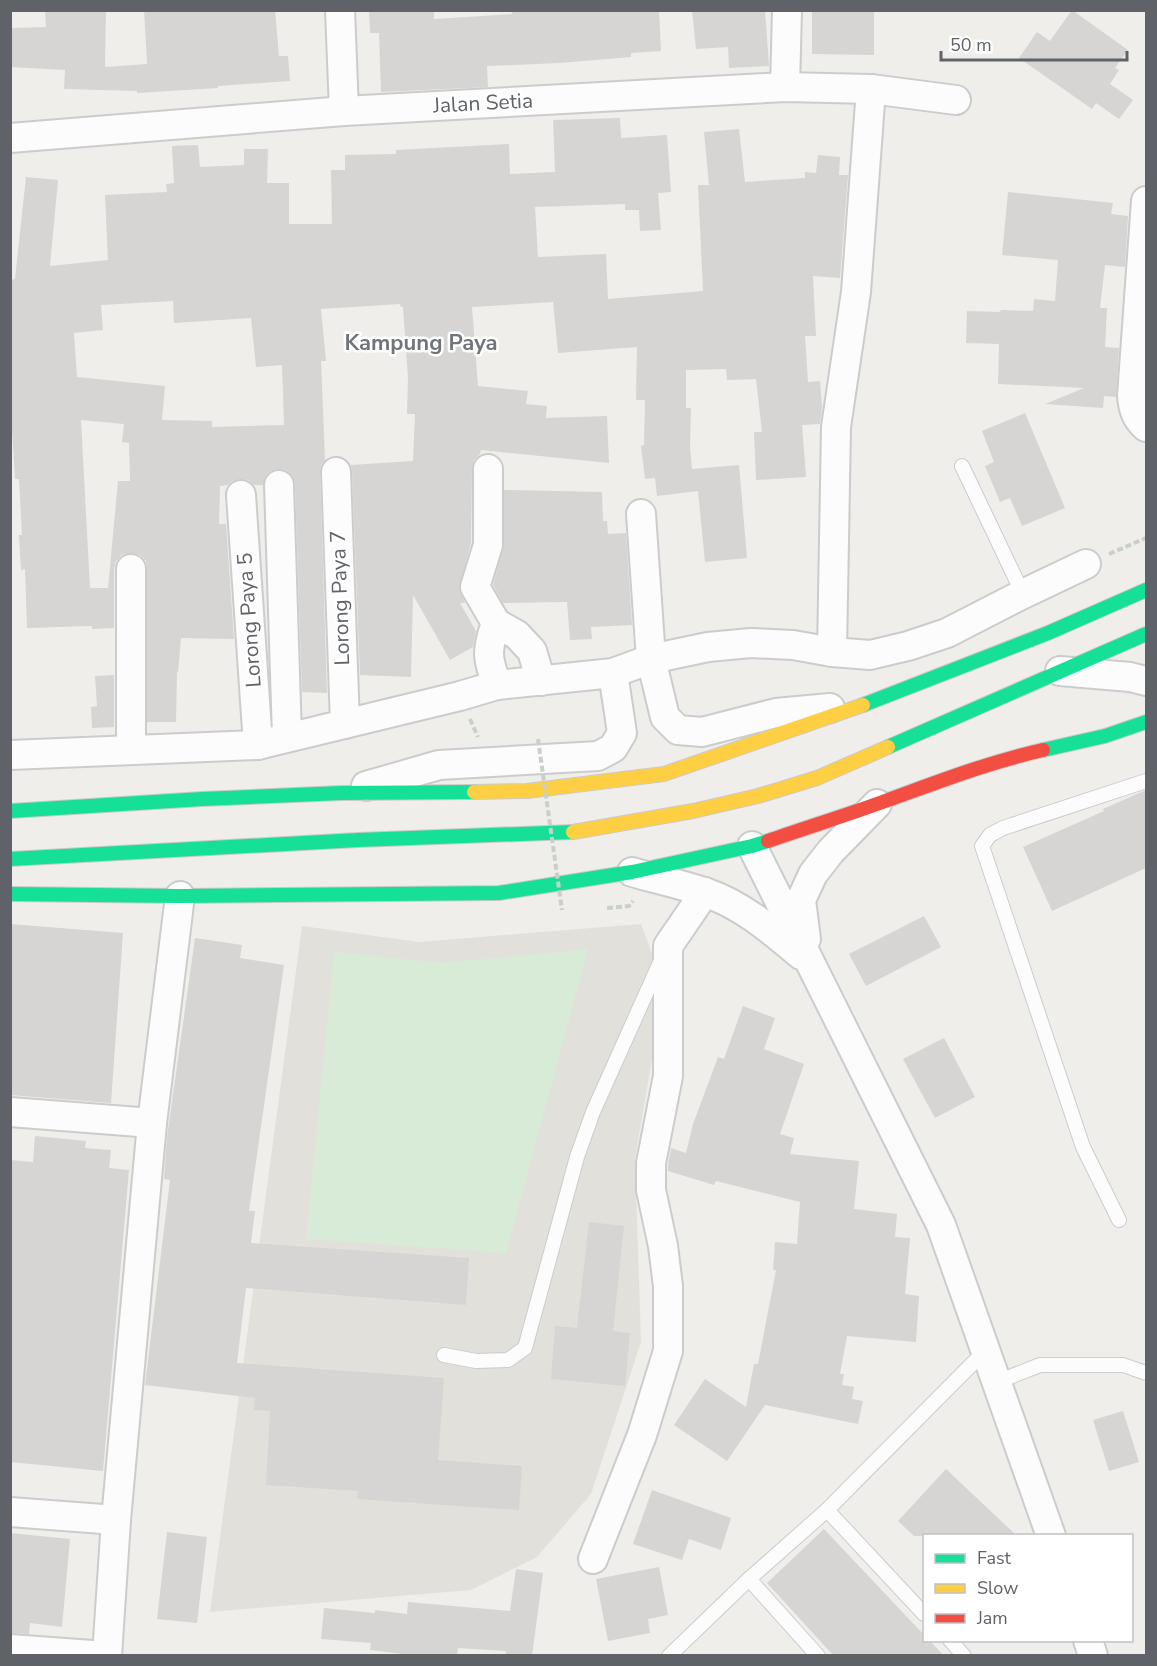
<svg xmlns="http://www.w3.org/2000/svg" width="1157" height="1666" font-family="'Nunito Sans',sans-serif">
	<style>
		.education { fill: #e2e0da }
		.green { fill: #d8ebd6 }
		.building { fill: #d6d5d3; fill-rule: evenodd }
		.lines { fill: none; stroke-linecap: round; stroke-linejoin: round }
		.lane-casing { stroke: #cbcccc; stroke-width: 16 }
		.street-casing { stroke: #cbcccc; stroke-width: 32 }
		.fast-casing { stroke: #cacacb; stroke-width: 16 }
		.slow-casing { stroke: #cacacb; stroke-width: 16 }
		.jam-casing { stroke: #cacacb; stroke-width: 16 }
		.path { stroke: #cacfcc; stroke-width: 4; stroke-dasharray: 6 3; stroke-linecap: butt }
		.lane { stroke: #fdfcfc; stroke-width: 14 }
		.street { stroke: #fdfcfc; stroke-width: 28 }
		.fast { stroke: #16e098; stroke-width: 14 }
		.slow { stroke: #ffcf43; stroke-width: 14 }
		.jam { stroke: #f24e42; stroke-width: 14 }
		.path-bridge { stroke: #cacfcc; stroke-width: 4; stroke-dasharray: 6 3; stroke-linecap: butt }
		.labels { text-anchor: middle; stroke-width: 5; stroke-linejoin: round; paint-order: stroke }
		.street-label { font-size: 21px; fill: #5f6368; stroke: #fff }
		.neighbourhood-label { font-size: 22px; font-weight: bold; fill: #70757a; stroke: #fff }
	</style>
	<rect width="100%" height="100%" fill="#efeeea"/>
	<path class="education" d="M641,924L657,967L663,996L635,1158L641,1342L591,1494L537,1557L471,1590L210,1612L302,926L419,942Z"/>
	<path class="green" d="M588,949L506,1253L306,1239L334,952L442,963Z"/>
	<g class="building">
		<path d="M45,10H106L105,67L147,64L144,10H275L279,56H288L290,81L218,86V88L137,93V91L64,89L65,70L10,67V28L46,27Z"/>
		<path d="M369,10H434V19L512,14V10H659L661,51L631,53V57L559,63L487,66L488,87L381,92L379,33H370Z"/>
		<path d="M692,10H765L769,66L729,68L728,47L696,49Z"/>
		<path d="M812,10H874V55L812,54Z"/>
		<path d="M1072,10L1128,50L1115,68L1119,70L1110,84L1133,100L1119,119L1096,103L1092,109L1019,58L1037,32L1050,41Z"/>
		<path d="M620,118L621,138L667,135L671,192L658,193L661,230L640,231L639,210H625V204L535,207L538,257L606,254L608,299L703,291L698,185H709L704,132L739,129L745,182L805,178V172L816,173L818,155L840,157L839,175H848L840,278L813,276L816,336H805L808,382L820,381L822,407L820,424L802,425L806,477L756,480L754,432H762L756,379L727,380L726,369L686,370V408H691L690,446L692,469L739,465L747,558L705,562L698,491L657,496L655,478L645,479L641,446L644,445L645,400H636L637,347L558,353L553,302L472,307L478,386L528,391L526,404L547,406L546,418L607,416L609,463L481,450L480,454L474,460L472,468L471,543L459,588L465,603H460L476,631L473,647L450,660L413,595L411,677L360,675L352,471L351,465L413,461L415,414H407L408,378L403,307H401L400,304L321,309L326,361H321L325,460L321,465L320,473L327,693L302,692L295,484L293,476L286,470L279,469L270,471L265,477L263,485H254L248,480L240,479L232,481L228,485L220,486L219,524H226L234,639L181,638L178,672H177L176,722H147V569L146,561L140,555L130,553L122,555L116,561L114,569V628L92,629V626L27,628L25,569L21,570L19,535H22L19,479H15L10,398V280L15,279L26,177L58,180L50,266L108,260L105,195L167,192L166,184L174,183L172,146L198,145L200,167L244,165V149H268L267,183H289V224H332L331,170H345V155L396,154V150L509,144L510,174L555,172L553,120ZM173,301L174,323L251,318L256,367L282,365L284,425L212,427V421L162,420L165,386L77,377L74,333L103,330L101,305ZM81,420L124,424L122,442L129,443L130,481H118L108,588H90Z"/>
		<path d="M1008,192L1113,203L1111,214L1128,216L1125,267L1105,265L1100,308H1107L1105,347L1119,348L1116,397L1104,396L1103,408L1045,404L1084,388L998,384L999,344L966,343L967,311L1000,312L1001,310L1033,311L1034,299L1055,301L1058,260L1002,255Z"/>
		<path d="M1025,413L1065,508L1022,526L1010,498L1000,502L985,466L994,462L982,431Z"/>
		<path d="M504,490L602,492L603,521H607L608,534L626,533L632,625L591,627L592,639L570,640L567,602L503,603L493,585L504,545Z"/>
		<path d="M114,675V727L92,728L91,707L97,706L95,676Z"/>
		<path d="M1146,790V868L1052,911L1023,847L1104,811L1103,809Z"/>
		<path d="M924,916L941,947L866,986L849,954Z"/>
		<path d="M10,924L123,933L111,1103L10,1095Z"/>
		<path d="M195,938L242,945L240,958L284,965L249,1211H255L251,1243L469,1258L466,1305L246,1288L237,1363L444,1378L438,1460L522,1466L519,1510L357,1499L358,1491L266,1485L270,1411L254,1410L255,1398L145,1385L170,1180L164,1179L167,1137Z"/>
		<path d="M743,1006L775,1018L764,1049L804,1064L780,1134L794,1138L790,1154L859,1161L854,1209L897,1214L895,1237L910,1238L905,1294L919,1296L916,1342L847,1336L840,1374H844L842,1385L854,1387L852,1399L863,1401L858,1424L765,1405L727,1461L674,1425L705,1379L746,1407L754,1364H758L776,1270H773L775,1242L797,1244L800,1202L716,1181L714,1185L668,1171V1165L671,1148L686,1153L693,1124L718,1057L724,1059Z"/>
		<path d="M944,1038L975,1097L935,1118L903,1059Z"/>
		<path d="M35,1136L86,1141L85,1148L111,1150L109,1168L129,1170L103,1471L10,1462V1160L33,1162Z"/>
		<path d="M589,1222L624,1226L613,1331L630,1333L625,1386L551,1379L555,1326L577,1328Z"/>
		<path d="M1123,1411L1139,1462L1109,1471L1093,1420Z"/>
		<path d="M946,1469L1017,1536H914L898,1521Z"/>
		<path d="M652,1490L731,1518L721,1550L689,1539L682,1560L633,1544Z"/>
		<path d="M824,1529L924,1635V1641H930L944,1656H834L767,1583Z"/>
		<path d="M167,1532L207,1537L197,1623L157,1619Z"/>
		<path d="M10,1533L70,1539L62,1627L30,1623L29,1634L10,1633Z"/>
		<path d="M659,1567L668,1615L648,1619L650,1633L608,1641L596,1579Z"/>
		<path d="M516,1569L543,1573L532,1656H505L506,1651L458,1648L457,1656H403V1654L370,1650L371,1643L321,1639L324,1608L375,1613V1610L407,1614L408,1602L510,1611Z"/>
	</g>
	<g class="lines">
		<g class="lane-casing">
			<g id="lane">
				<path d="M962,466L1023,594"/>
				<path d="M1119,1220L1083,1147L982,846L990,835L1003,828L1146,781"/>
				<path d="M444,1355L476,1361L508,1360L525,1348L577,1157L593,1112L662,958"/>
				<path d="M997,1382L1040,1365H1123L1146,1373"/>
				<path d="M827,1510L924,1614"/>
				<path d="M749,1579L818,1656"/>
				<path d="M950,1640L964,1656"/>
				<path d="M669,1656L749,1579L827,1510L985,1351"/>
			</g>
		</g>
		<g class="street-casing">
			<g id="street">
				<path d="M340,10L344,111"/>
				<path d="M785,87L787,10"/>
				<path d="M10,138L344,111L785,87L871,89L956,100"/>
				<path d="M1146,201L1132,396C1133,409 1136,418 1146,427"/>
				<path d="M488,469V545L475,587L496,623C486,651 487,658 497,685"/>
				<path d="M336,472L345,724"/>
				<path d="M279,485L287,737"/>
				<path d="M241,495L258,745"/>
				<path d="M641,514L651,659L665,717L678,730L702,732L776,713L830,708"/>
				<path d="M131,569V750"/>
				<path d="M496,623L517,635L532,651L541,681"/>
				<path d="M832,652L836,427L856,292L871,89"/>
				<path d="M1060,671L1130,677L1146,681"/>
				<path d="M10,755L258,745L460,696L497,685L613,673L651,659L708,647L751,643L793,645L832,652L870,655L908,646L947,633L1023,594L1086,564"/>
				<path d="M366,786L439,765L598,756L613,748L622,733L613,673"/>
				<path d="M752,846L941,1225L1051,1536"/>
				<path d="M632,872C656,879 680,884 704,892C741,904 771,930 801,955"/>
				<path d="M806,939L801,900L813,874L831,851L877,804"/>
				<path d="M10,1112L152,1123"/>
				<path d="M10,1512L116,1520"/>
				<path d="M593,1559L642,1435L668,1351V1286L663,1246L651,1190V1163L668,1076V946L705,892"/>
				<path d="M1088,1640L1093,1656"/>
				<path d="M10,1649L106,1656"/>
				<path d="M107,1656L116,1520L152,1123L180,896"/>
			</g>
		</g>
		<g class="fast-casing">
			<g id="fast">
				<path d="M863,705L1048,633L1146,590"/>
				<path d="M888,747L1146,634"/>
				<path d="M1043,750L1105,736L1146,722"/>
				<path d="M10,811L202,799L341,793L474,792"/>
				<path d="M10,859L358,840L573,832"/>
				<path d="M10,894L180,896L499,893L632,872L752,846L768,841"/>
			</g>
		</g>
		<g class="slow-casing">
			<g id="slow">
				<path d="M474,792L527,791L664,774L863,705"/>
				<path d="M573,832L693,811L758,796L817,778L888,747"/>
			</g>
		</g>
		<g class="jam-casing">
			<path id="jam" d="M768,841C805,828 841,817 877,804C933,784 985,763 1043,750"/>
		</g>
		<g class="path">
			<path d="M1109,554L1146,538"/>
			<path d="M470,719L478,737"/>
			<path d="M607,908L629,906L633,901"/>
		</g>
		<use href="#lane" class="lane"/>
		<use href="#street" class="street"/>
		<use href="#fast" class="fast"/>
		<use href="#slow" class="slow"/>
		<use href="#jam" class="jam"/>
		<path class="path-bridge" d="M538,739L562,910"/>
	</g>
	<g class="labels">
		<g class="street-label">
			<text transform="translate(483 103) rotate(-3)" y="7">Jalan Setia</text>
			<text transform="translate(340 598) rotate(-92)" y="7">Lorong Paya 7</text>
			<text transform="translate(249 620) rotate(-94)" y="7">Lorong Paya 5</text>
		</g>
		<g class="neighbourhood-label">
			<text x="421" y="350">Kampung Paya</text>
		</g>
	</g>
	<rect width="1157" height="1666" fill="none" stroke="#5f6368" stroke-width="24"/>
	<rect x="923" y="1534" width="210" height="108" fill="#ffffff" stroke="#bfc1c3" stroke-width="1.5"/>
	<rect x="935" y="1554" width="30" height="9" fill="#16e098" stroke="#bfc1c3" stroke-width="1.5"/>
	<text x="977" y="1564" font-size="18" fill="#5f6368">Fast</text>
	<rect x="935" y="1584" width="30" height="9" fill="#ffcf43" stroke="#bfc1c3" stroke-width="1.5"/>
	<text x="977" y="1594" font-size="18" fill="#5f6368">Slow</text>
	<rect x="935" y="1614" width="30" height="9" fill="#f24e42" stroke="#bfc1c3" stroke-width="1.5"/>
	<text x="977" y="1624" font-size="18" fill="#5f6368">Jam</text>
	<path d="M941 51v9h186v-9" fill="none" stroke="#5f6368" stroke-width="3"/>
	<text x="950" y="51" font-size="18" fill="#5f6368" stroke="#ffffff" stroke-width="4.5" paint-order="stroke">50 m</text>
</svg>
